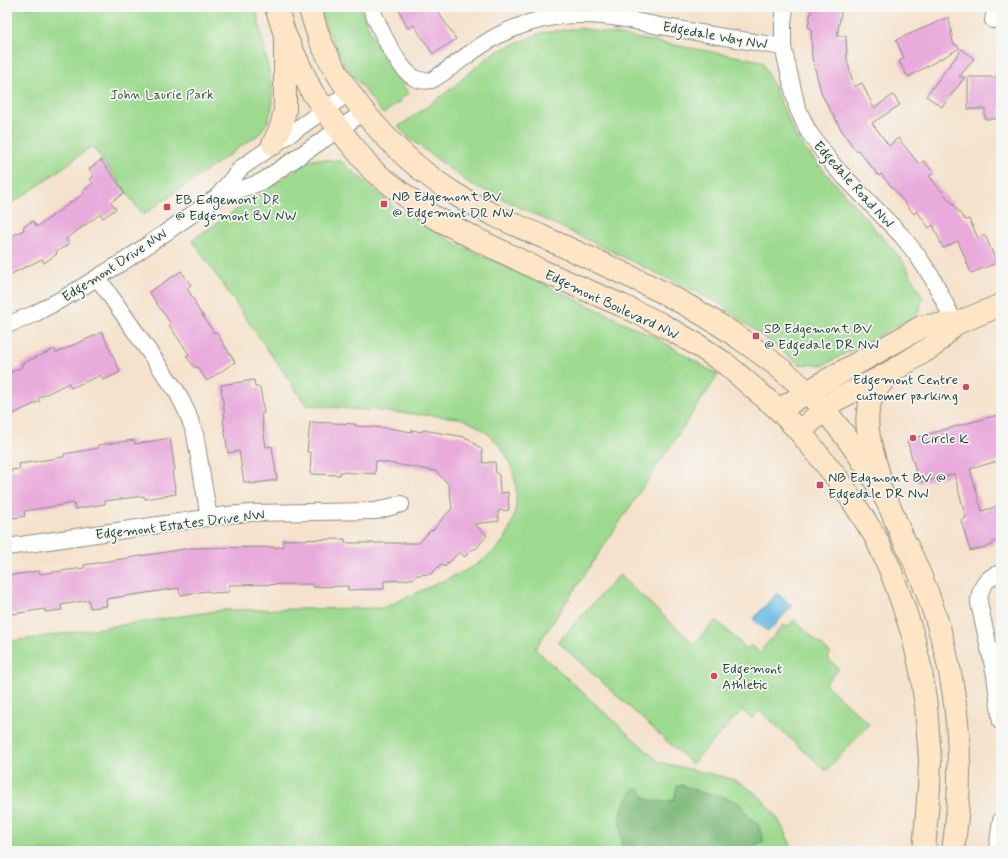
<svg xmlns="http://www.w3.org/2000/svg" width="1008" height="858" font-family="Mynerve,sans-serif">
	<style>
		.green { fill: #9dda8f; stroke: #5e8c62 }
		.forest { fill: #7eba7a; stroke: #4e7c57 }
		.water { fill: #65bae1; stroke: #427c8a }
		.building { fill: #e9aadc }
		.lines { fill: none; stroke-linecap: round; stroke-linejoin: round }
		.street-casing { stroke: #8a9080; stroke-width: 18 }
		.secondary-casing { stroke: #8a9080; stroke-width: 24 }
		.street { stroke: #fff; stroke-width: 16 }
		.secondary { stroke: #fde5c5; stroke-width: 22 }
		.poi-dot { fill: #d1495b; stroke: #f6f6f2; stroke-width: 1.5 }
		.labels { text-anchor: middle; stroke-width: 3.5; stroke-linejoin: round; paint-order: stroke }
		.street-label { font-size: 14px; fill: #1f3d34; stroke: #f6f6f2 }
		.park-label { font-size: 14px; fill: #385c46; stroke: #f6f6f2 }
		.poi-label { font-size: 14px; fill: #1f3d34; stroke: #f6f6f2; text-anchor: start }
	</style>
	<rect width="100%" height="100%" fill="#f6f6f2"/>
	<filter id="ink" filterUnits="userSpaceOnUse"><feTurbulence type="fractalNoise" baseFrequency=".025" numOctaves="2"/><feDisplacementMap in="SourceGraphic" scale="8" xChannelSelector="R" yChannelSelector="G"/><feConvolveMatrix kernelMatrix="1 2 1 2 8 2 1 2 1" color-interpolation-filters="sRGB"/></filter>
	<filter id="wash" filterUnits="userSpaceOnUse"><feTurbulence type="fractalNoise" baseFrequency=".012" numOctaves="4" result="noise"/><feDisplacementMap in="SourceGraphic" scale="16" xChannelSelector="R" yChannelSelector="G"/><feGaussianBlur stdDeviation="0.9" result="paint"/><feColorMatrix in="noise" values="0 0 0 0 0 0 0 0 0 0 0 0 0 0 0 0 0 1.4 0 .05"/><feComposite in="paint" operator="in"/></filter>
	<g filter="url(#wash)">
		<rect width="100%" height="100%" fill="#f5e2cc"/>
		<g class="green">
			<path d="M7,7H256L272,86L273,103L268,121L259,134L143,215L92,146L38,186L7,206Z"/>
			<path d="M319,7H360L370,31L377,46L408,93L399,102L383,114L345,65L327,30Z"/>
			<path d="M580,28L762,61L798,141L902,260L923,298L918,314L824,365L799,364L717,302L467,182L408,137L398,127L442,96L493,53L541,33Z"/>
			<path d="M317,159L341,161L393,206L451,241L607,314L660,340L718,375L535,649L659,762L732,779L747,787L760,797L778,819L794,851H7V642L223,610L383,608L473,567C485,559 497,551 505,538C523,508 520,464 493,439C484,429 472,423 460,418L306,405L192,240L309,161Z"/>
			<path d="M619,575L694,644L716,620L747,649L751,645L759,652L784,625L787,627L794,620L831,654L827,658L839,669L825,684L869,724L826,771L760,711L752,719L742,710L692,764L558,642Z"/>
		</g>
		<path class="forest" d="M682,785L703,793L721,796L739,803L749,817L758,824L764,842L751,849L746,847L738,851H620C623,842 621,835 620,825C619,812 626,800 634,789H640C644,803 662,802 674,800L677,786Z"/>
		<path class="water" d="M777,593L792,606L768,632L753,619Z"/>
		<g id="blocks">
			<g class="building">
				<path d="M398,7H435L456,39L433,54L414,25L407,28Z"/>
				<path d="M812,7H842L837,36H846L847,59L854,87L862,83L874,108L893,95L900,105L872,123L889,146L898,138L919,164L924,161L934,173L929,176L949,200H950L965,220L969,219L978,238L985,235L997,263L971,273L958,241L943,248L933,225L929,228L917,211L914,214L881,174L879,176L858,150L856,151L842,131L822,95L812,58L811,28L808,27Z"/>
				<path d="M949,17L953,43L960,48L908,77L899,61L904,58L896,40Z"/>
				<path d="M962,49L974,59L959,77H965L942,107L926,96Z"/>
				<path d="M968,77H1001V119H985V109H968Z"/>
				<path d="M101,160L121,187L124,193L111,202L116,209L103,218L100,214L66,239L69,244L56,252L57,254L44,263L42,259L7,276V238L24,230L23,227L33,221L37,227L84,193L83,191L93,183L90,179L94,176L89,169Z"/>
				<path d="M181,271L191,285L187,288L196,303L195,304L214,333L216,332L235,362L207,381L197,366L195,368L186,356L189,354L169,325L171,324L149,292Z"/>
				<path d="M102,332L120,372L103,380L101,375L71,388L69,383L38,398L40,401L7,417V374L22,367L21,364L55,349L56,353Z"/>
				<path d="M254,380L255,387H260L264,413L261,414L266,447L272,446L277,480L249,484V482H244L239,451L228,453L223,419L225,418L221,385Z"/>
				<path d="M1001,414V460L970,469L982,511L1001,505V540L993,542V545L970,551L961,520L966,518L954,474L919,483L907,440Z"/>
				<path d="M310,422L355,424V426L389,428L412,432V430L422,432L423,430L465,437L467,439L468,438L482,450L483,463L495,462L496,472L499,475L500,493L508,492L509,510L498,511L499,521L474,524L487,535L477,548L471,550L465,557L459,552L449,563L448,562L444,567L441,564L431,574L417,575L413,579H408L406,580L384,581V589L348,590V586L313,587V584L229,585V592L212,593L207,591L180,595L179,588L106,599L107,606L90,608L89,600L61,605L62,610L45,612V609L7,615V595H10L7,576L39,571L40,574L54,572L84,568V565L191,548L283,547V540L345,539V543H419L431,530L432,531L452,508L449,485L436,471L376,461L375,474L340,472V475L310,474L311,453L307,452Z"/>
				<path d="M170,438L175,470L172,471L176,494L145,499L144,496L105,501V504L75,509L74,503L24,511L25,516L7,519V473H11V470L20,469L19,464L64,457V454L98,448V445L134,440L135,444Z"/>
			</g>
		</g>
	</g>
	<g filter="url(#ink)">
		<use href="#blocks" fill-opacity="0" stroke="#8a9080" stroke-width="1"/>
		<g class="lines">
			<g class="street-casing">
				<g id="street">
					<path d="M371,7C378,25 399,73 417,79C422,81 427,81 432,80C457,65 477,45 503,33C527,22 553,15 579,15C606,14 634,21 660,26C701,33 742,40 783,47"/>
					<path d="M785,7L783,23V47L797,107L808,131L833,165L902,236L917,255L933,279L955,324"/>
					<path d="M993,20L996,7"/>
					<path d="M217,197L253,185L261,182L364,112"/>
					<path d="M98,278L177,392L187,412L195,434L209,518"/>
					<path d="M7,325L34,314L64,298L126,260L217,197L241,168L350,92"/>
					<path d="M7,547L227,515L251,513L376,511L401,504"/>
					<path d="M1001,573C986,577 979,588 979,603L995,675L1001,722"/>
					<path d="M997,851L1001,820"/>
				</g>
			</g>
			<g class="secondary-casing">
				<g id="secondary">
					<path d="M276,7L285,35L312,92L339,129L373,171L432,216L474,238L542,271L621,305L659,323L696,344L727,365L779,410L800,432L841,483L875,536L890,569L902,602L913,636L921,671L926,706L930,760L929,787L924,851"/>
					<path d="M309,7C313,18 316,29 320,40C347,101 398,158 455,194C483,211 513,224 543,237C611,268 681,296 742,340C765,356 789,374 809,394C839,424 864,460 884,496C892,509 896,524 903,538C954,638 969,740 953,851"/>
					<path d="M273,144L281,127L285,110V40"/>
					<path d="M779,410L824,382L923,326L955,324L1001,305"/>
					<path d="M800,432L824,409L836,400L889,373L933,346L955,324"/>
					<path d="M879,475C872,450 860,419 873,395C877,387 883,381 888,374"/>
				</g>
			</g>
			<use href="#street" class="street"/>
			<use href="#secondary" class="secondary"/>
		</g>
	</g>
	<g class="poi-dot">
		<rect x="380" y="200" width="8" height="8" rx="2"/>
		<rect x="163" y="203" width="8" height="8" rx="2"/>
		<rect x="752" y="332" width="8" height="8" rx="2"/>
		<circle cx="966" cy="387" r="4"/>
		<circle cx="913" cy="438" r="4"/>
		<rect x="816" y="481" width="8" height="8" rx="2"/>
		<circle cx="714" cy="676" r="4"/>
	</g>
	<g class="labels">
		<g class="street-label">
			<text transform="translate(715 35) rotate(10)" y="5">Edgedale Way NW</text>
			<text transform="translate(854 184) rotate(48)" y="5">Edgedale Road NW</text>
			<text transform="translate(114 265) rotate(-33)" y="5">Edgemont Drive NW</text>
			<text transform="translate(612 304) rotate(25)" y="5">Edgemont Boulevard NW</text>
			<text transform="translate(180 524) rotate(-7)" y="5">Edgemont Estates Drive NW</text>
		</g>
		<g class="park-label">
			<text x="162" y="99">John Laurie Park</text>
		</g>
		<g class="poi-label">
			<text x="392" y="201">NB Edgemont BV<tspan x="392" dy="16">@ Edgemont DR NW</tspan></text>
			<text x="175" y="204">EB Edgemont DR<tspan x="175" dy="16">@ Edgemont BV NW</tspan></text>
			<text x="764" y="333">SB Edgemont BV<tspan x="764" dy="16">@ Edgedale DR NW</tspan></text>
			<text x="958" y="384" text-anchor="end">Edgemont Centre<tspan x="958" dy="16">customer parking</tspan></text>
			<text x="921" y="443">Circle K</text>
			<text x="828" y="482">NB Edgmont BV @<tspan x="828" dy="16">Edgedale DR NW</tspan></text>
			<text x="722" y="673">Edgemont<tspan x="722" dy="16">Athletic</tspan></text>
		</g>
	</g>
	<rect width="1008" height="858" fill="none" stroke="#f6f6f2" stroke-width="24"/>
</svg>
